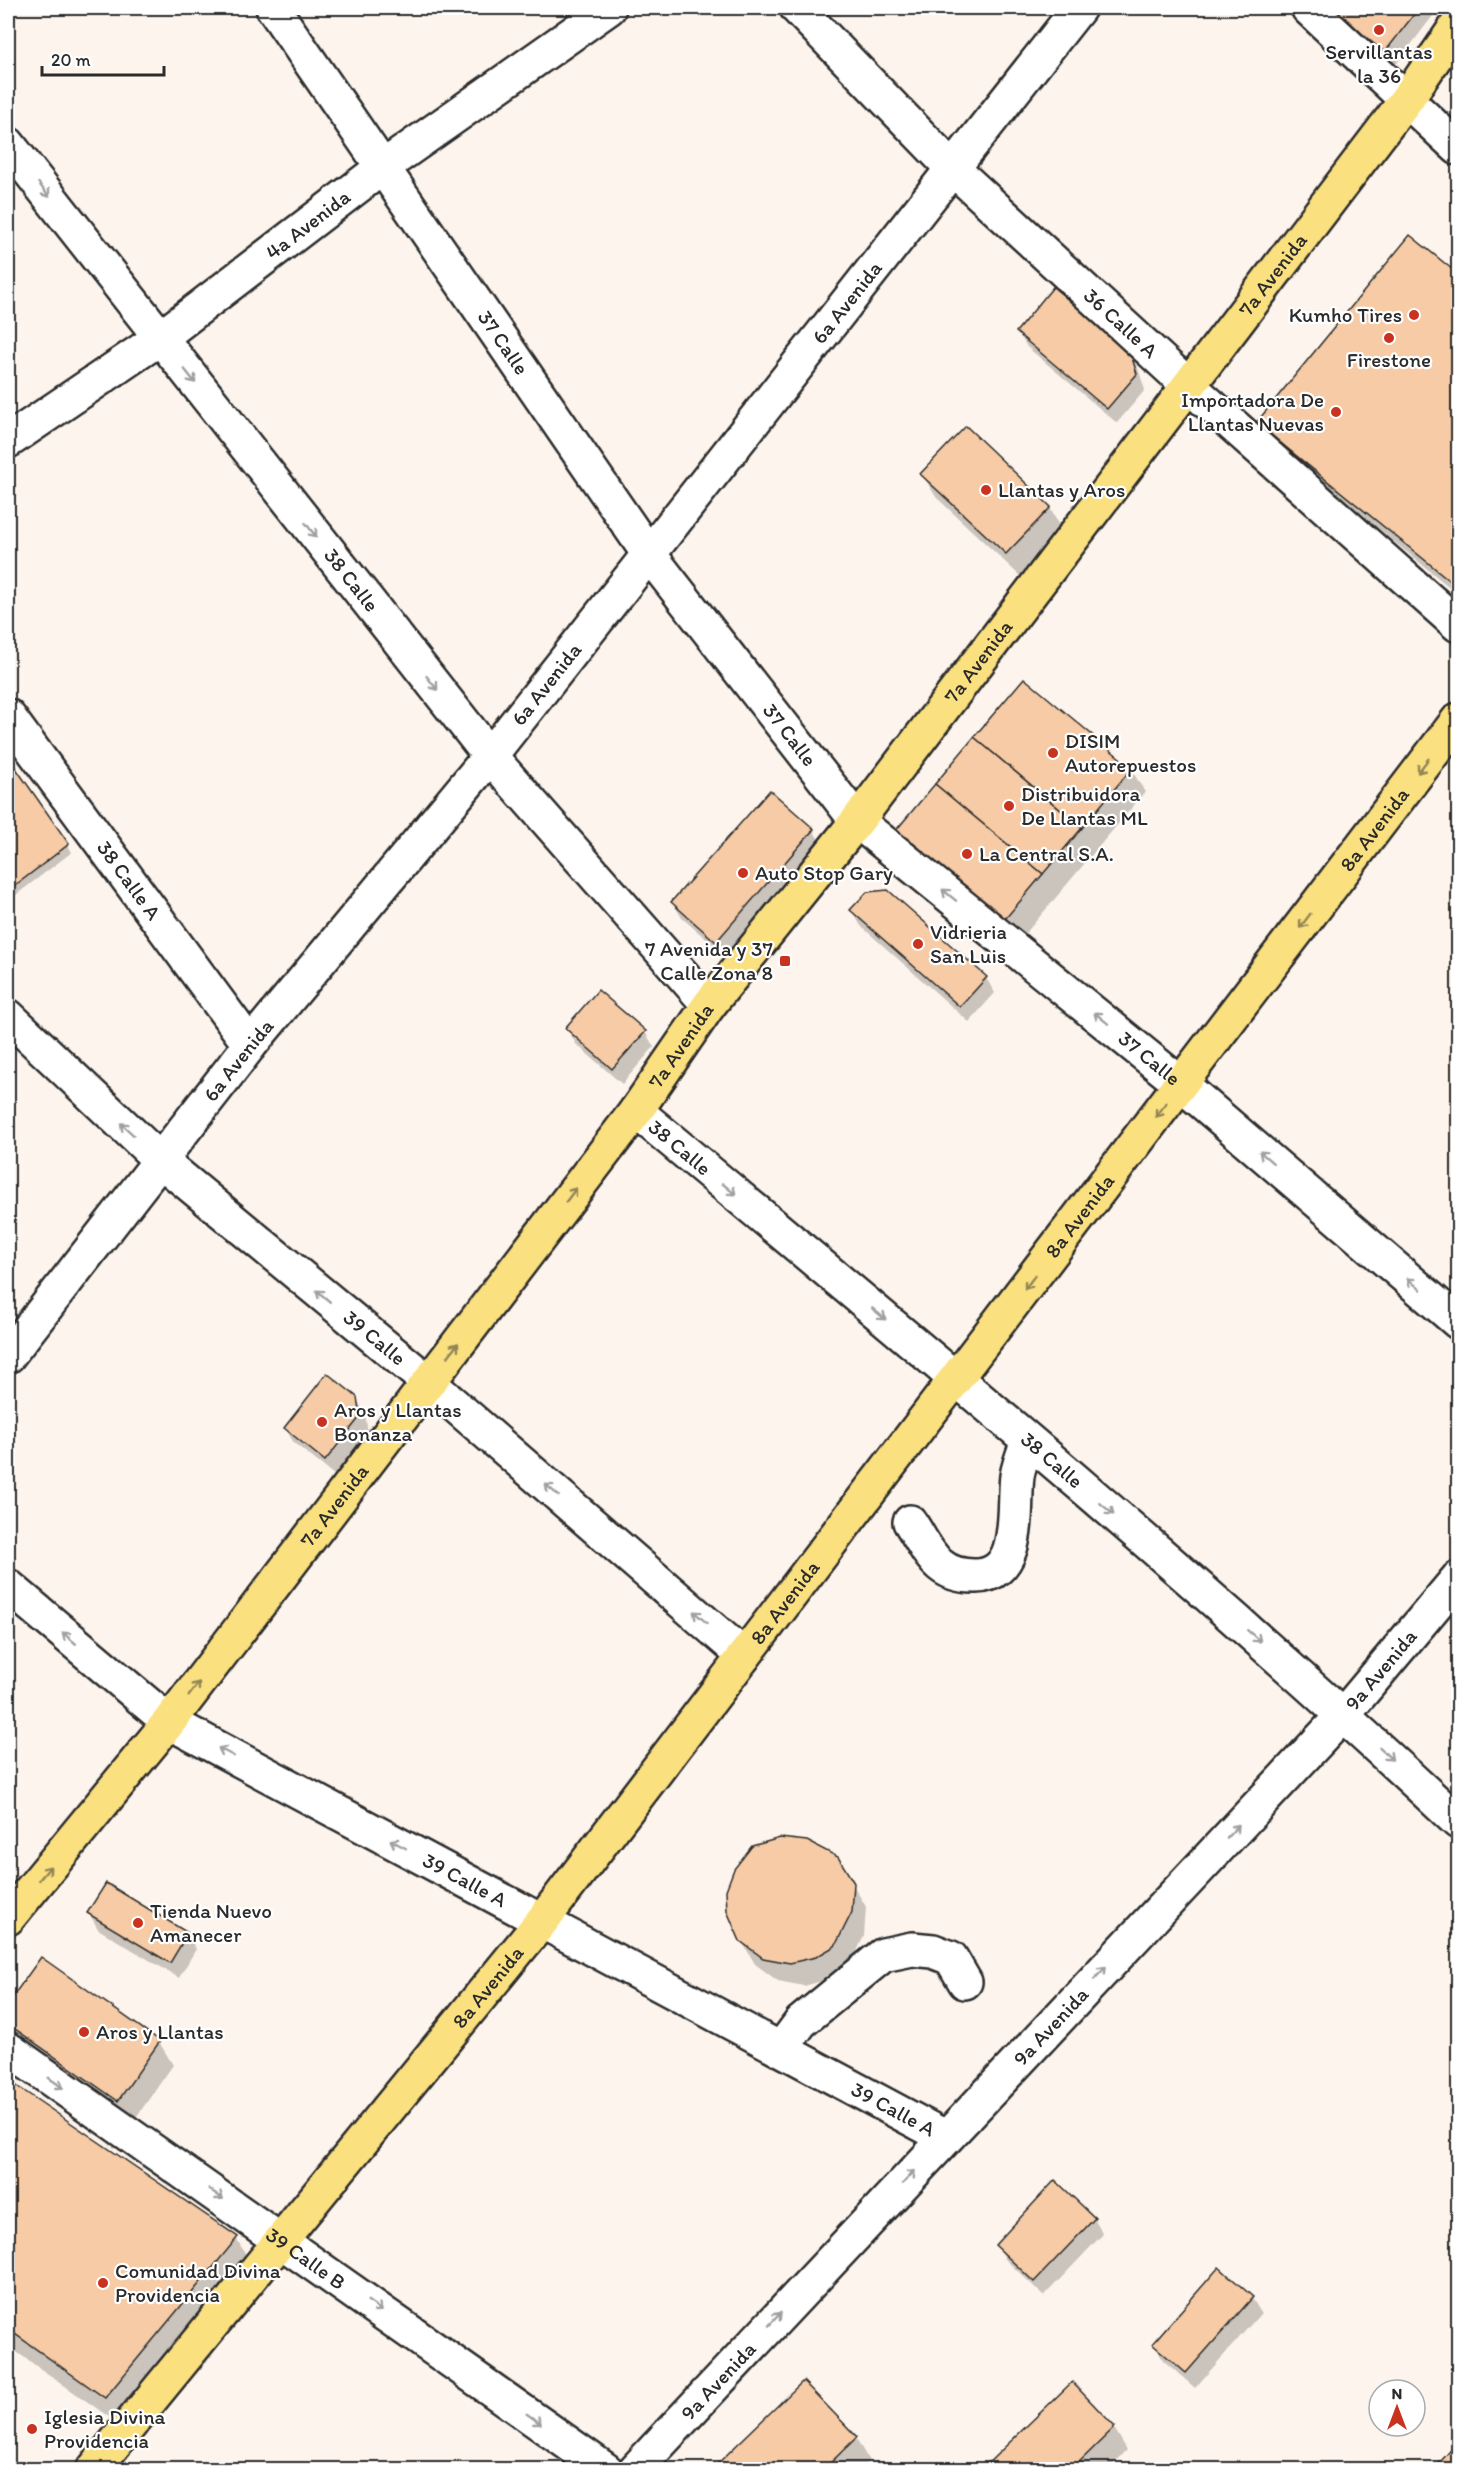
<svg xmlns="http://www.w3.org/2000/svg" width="1466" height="2477" font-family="Itim,sans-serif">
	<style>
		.shadow { fill: #0003 }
		.building { fill: #f6cba5; stroke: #2b2b2b; stroke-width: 1.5 }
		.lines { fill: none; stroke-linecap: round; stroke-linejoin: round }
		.minor-casing { stroke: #2b2b2b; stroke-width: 38 }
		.major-casing { stroke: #2b2b2b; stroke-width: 38 }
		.minor { stroke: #fff; stroke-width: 33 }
		.major { stroke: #fbe080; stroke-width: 33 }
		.oneway { stroke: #a0a0a0 }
		.oneway2 { stroke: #938656 }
		.poi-dot { fill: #c8321e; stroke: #fff; stroke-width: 2 }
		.labels { text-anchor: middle; stroke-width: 4.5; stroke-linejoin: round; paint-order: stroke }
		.poi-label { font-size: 21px; fill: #2b2b2b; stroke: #fff; text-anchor: start }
		.street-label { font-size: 21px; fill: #2b2b2b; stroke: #fff }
	</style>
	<rect width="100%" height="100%" fill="#fdf5ed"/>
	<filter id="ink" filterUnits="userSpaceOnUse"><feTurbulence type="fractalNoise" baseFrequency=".0167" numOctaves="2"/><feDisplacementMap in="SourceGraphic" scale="12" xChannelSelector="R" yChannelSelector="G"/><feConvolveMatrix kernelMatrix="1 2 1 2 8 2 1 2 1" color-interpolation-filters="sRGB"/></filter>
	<g filter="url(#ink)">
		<g class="shadow">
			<path d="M1317,8H1432L1435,13L1394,67Z"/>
			<path d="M1410,237L1458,276V594L1267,438L1258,423Z"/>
			<path d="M1018,332L1129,351L1138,368L1145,390L1117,423L1027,347Z"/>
			<path d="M922,474L1050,508L1063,531L1020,576L936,497Z"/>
			<path d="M1024,680L1131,769L1145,792L1014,947L907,858Z"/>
			<path d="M8,759L72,852L8,901Z"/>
			<path d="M813,830L822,845L726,956L682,918L673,903Z"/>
			<path d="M852,911L986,978L995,993L969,1022L861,926Z"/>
			<path d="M567,1028L645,1032L654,1047L622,1084L576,1044Z"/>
			<path d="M356,1398L365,1414L368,1433L334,1475L294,1443L285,1428Z"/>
			<path d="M837,1858L866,1907L864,1936L848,1970L829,1979L804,1986L778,1981L755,1964L741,1940Z"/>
			<path d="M89,1913L187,1934L196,1949L179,1978L98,1929Z"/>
			<path d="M41,1959L159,2042L173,2065L132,2123L13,2040L8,2031V2006Z"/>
			<path d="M8,2082L236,2238L254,2268L122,2426L8,2346Z"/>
			<path d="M1094,2219L1103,2234L1044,2296L1006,2260L997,2245Z"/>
			<path d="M1252,2298L1261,2313L1195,2388L1163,2360L1154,2344Z"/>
			<path d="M803,2383L856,2438L869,2461L861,2470H713Z"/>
			<path d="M1114,2428L1127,2450L1108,2470H983Z"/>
		</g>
		<g class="building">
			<path d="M1326,8H1419L1385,52Z"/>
			<path d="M1410,235L1458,274V587L1256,423Z"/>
			<path d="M1053,287L1130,351L1137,374L1107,409L1016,332Z"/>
			<path d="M966,426L1051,507L1006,554L920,474Z"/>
			<path d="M1024,678L1132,768L1082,828L974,737Z"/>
			<path d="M974,737L1082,828L1043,874L935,784Z"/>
			<path d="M8,757L69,844L8,891Z"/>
			<path d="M935,784L1043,874L1000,925L892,835Z"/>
			<path d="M770,790L814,829L716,942L671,902Z"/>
			<path d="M888,890L987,977L960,1007L850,910L867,892Z"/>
			<path d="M598,990L646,1031L612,1069L565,1028Z"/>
			<path d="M327,1373L357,1397L360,1417L325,1461L284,1428Z"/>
			<path d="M780,1838L807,1841L838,1857L854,1883L852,1912L835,1946L816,1957L790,1963L763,1958L740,1941L727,1911L726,1890L734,1869L752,1846Z"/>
			<path d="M106,1883L188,1933L170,1963L87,1913Z"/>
			<path d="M41,1957L160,2041L118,2101L8,2024V2003Z"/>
			<path d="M8,2080L238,2237L105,2398L8,2329Z"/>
			<path d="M1055,2180L1095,2218L1034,2282L995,2245Z"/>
			<path d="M1219,2267L1253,2297L1186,2373L1152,2344Z"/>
			<path d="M803,2381L857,2437L823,2470H711Z"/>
			<path d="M1072,2382L1115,2427L1071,2470H981Z"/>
			<path d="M1458,2442V2470H1433Z"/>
		</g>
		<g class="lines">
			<g class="minor-casing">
				<g id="minor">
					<path id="s1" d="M273,8L648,553L857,821L1181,1084L1458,1322"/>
					<path id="s2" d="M797,8L952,168L1189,386L1458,625"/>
					<path d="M1308,8L1458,148"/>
					<path id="s3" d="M8,144L490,756L709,1005"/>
					<path id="s4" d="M8,441L160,338L383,167L609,8"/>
					<path id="s5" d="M8,716L250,1045"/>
					<path id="s6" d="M8,1016L161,1161L428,1382L744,1656"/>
					<path id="s7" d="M636,1111C914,1343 1194,1574 1458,1822"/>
					<path id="s8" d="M8,1356L250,1045L490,756L1079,8"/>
					<path d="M910,1522C929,1551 936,1577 976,1576C1024,1575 1013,1506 1017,1476C1019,1464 1024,1452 1028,1441"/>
					<path id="s9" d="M8,1586L169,1722L945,2137"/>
					<path id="s10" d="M8,2049L606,2470"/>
					<path d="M781,2049L801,2022L883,1955L912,1949L933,1951L951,1958L965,1982"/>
					<path id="s11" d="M635,2470L1344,1714L1458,1578"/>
				</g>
			</g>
			<g class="major-casing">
				<g id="major">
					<path id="s12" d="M8,1918L169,1722L636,1111L709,1005L857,821L1406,100L1458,24"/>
					<path id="s13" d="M93,2470L542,1921L1458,720"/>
				</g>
			</g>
			<use href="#minor" class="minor"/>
			<use href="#major" class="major"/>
		</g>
		<defs><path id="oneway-shaft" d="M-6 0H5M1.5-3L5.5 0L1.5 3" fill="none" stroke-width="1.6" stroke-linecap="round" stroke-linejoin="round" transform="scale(1.5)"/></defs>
		<g class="oneway">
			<use href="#oneway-shaft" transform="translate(44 190) rotate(52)"/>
			<use href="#oneway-shaft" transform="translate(190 376) rotate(52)"/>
			<use href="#oneway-shaft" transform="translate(311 530) rotate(52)"/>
			<use href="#oneway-shaft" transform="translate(432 683) rotate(52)"/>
			<use href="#oneway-shaft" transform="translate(949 895) rotate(-141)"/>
			<use href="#oneway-shaft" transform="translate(1101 1018) rotate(-141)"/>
			<use href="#oneway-shaft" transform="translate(127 1129) rotate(-137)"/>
			<use href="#oneway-shaft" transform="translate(1266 1157) rotate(-139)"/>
			<use href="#oneway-shaft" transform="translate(729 1189) rotate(40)"/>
			<use href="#oneway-shaft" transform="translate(1414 1284) rotate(-139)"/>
			<use href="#oneway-shaft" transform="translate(323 1296) rotate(-140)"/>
			<use href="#oneway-shaft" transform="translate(879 1314) rotate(40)"/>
			<use href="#oneway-shaft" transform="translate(552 1490) rotate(-139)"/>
			<use href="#oneway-shaft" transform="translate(1107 1509) rotate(41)"/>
			<use href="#oneway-shaft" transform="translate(700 1617) rotate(-139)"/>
			<use href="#oneway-shaft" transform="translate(1254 1636) rotate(41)"/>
			<use href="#oneway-shaft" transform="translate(69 1638) rotate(-140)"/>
			<use href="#oneway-shaft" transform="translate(226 1752) rotate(-152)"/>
			<use href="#oneway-shaft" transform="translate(1386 1754) rotate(43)"/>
			<use href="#oneway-shaft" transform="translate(1233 1831) rotate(-47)"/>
			<use href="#oneway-shaft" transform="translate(398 1844) rotate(-152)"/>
			<use href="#oneway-shaft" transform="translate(1100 1973) rotate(-47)"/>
			<use href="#oneway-shaft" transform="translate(56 2083) rotate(35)"/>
			<use href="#oneway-shaft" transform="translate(909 2177) rotate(-47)"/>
			<use href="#oneway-shaft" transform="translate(216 2194) rotate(35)"/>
			<use href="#oneway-shaft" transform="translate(375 2306) rotate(35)"/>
			<use href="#oneway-shaft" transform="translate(775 2319) rotate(-47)"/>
			<use href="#oneway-shaft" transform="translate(534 2419) rotate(35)"/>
		</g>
		<g class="oneway2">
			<use href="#oneway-shaft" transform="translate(1423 766) rotate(127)"/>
			<use href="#oneway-shaft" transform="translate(1305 921) rotate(127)"/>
			<use href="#oneway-shaft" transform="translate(1161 1110) rotate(127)"/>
			<use href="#oneway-shaft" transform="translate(571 1195) rotate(-53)"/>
			<use href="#oneway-shaft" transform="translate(1030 1282) rotate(127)"/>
			<use href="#oneway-shaft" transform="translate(453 1350) rotate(-53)"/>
			<use href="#oneway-shaft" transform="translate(194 1689) rotate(-53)"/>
			<use href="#oneway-shaft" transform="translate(45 1873) rotate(-50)"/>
		</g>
	</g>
	<g class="poi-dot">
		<circle cx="1379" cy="30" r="6"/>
		<circle cx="1414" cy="315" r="6"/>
		<circle cx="1389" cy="338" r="6"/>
		<circle cx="1336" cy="412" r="6"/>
		<circle cx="986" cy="490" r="6"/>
		<circle cx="1053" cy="753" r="6"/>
		<circle cx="1009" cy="806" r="6"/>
		<circle cx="967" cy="854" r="6"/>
		<circle cx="743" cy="873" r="6"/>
		<circle cx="918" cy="944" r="6"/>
		<rect x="779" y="955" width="12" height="12" rx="3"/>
		<circle cx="322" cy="1422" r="6"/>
		<circle cx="138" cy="1923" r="6"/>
		<circle cx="84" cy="2032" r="6"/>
		<circle cx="103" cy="2283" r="6"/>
		<circle cx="32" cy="2429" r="6"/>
	</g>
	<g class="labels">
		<g class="poi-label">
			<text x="1379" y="59" text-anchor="middle">Servillantas<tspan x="1379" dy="24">la 36</tspan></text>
			<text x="1402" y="322" text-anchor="end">Kumho Tires</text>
			<text x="1389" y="367" text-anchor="middle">Firestone</text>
			<text x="1324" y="407" text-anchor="end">Importadora De<tspan x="1324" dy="24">Llantas Nuevas</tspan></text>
			<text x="998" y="497">Llantas y Aros</text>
			<text x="1065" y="748">DISIM<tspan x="1065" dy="24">Autorepuestos</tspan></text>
			<text x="1021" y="801">Distribuidora<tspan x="1021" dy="24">De Llantas ML</tspan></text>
			<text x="979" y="861">La Central S.A.</text>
			<text x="755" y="880">Auto Stop Gary</text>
			<text x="930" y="939">Vidrieria<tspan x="930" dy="24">San Luis</tspan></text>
			<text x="773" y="956" text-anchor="end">7 Avenida y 37<tspan x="773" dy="24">Calle Zona 8</tspan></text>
			<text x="334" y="1417">Aros y Llantas<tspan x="334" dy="24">Bonanza</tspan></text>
			<text x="150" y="1918">Tienda Nuevo<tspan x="150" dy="24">Amanecer</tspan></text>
			<text x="96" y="2039">Aros y Llantas</text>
			<text x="115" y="2278">Comunidad Divina<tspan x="115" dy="24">Providencia</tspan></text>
			<text x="44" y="2424">Iglesia Divina<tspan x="44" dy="24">Providencia</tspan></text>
		</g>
		<g class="street-label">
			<text dy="7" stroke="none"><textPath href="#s4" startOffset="370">4a Avenida</textPath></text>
			<text dy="7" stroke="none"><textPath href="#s12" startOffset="2074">7a Avenida</textPath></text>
			<text dy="7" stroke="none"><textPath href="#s8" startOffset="1347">6a Avenida</textPath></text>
			<text dy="7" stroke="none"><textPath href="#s2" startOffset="452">36 Calle A</textPath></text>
			<text dy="7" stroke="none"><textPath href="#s1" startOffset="406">37 Calle</textPath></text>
			<text dy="7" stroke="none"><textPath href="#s3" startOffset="555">38 Calle</textPath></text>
			<text dy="7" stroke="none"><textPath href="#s12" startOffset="1588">7a Avenida</textPath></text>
			<text dy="7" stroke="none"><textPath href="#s8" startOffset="861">6a Avenida</textPath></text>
			<text dy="7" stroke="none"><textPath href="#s1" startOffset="892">37 Calle</textPath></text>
			<text dy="7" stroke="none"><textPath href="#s13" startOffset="2082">8a Avenida</textPath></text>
			<text dy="7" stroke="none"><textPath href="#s5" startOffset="204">38 Calle A</textPath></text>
			<text dy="7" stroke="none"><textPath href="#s12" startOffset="1102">7a Avenida</textPath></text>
			<text dy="7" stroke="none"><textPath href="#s1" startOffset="1378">37 Calle</textPath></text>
			<text dy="7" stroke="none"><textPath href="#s8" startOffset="375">6a Avenida</textPath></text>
			<text dy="7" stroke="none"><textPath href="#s7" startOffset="57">38 Calle</textPath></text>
			<text dy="7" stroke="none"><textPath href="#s13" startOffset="1596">8a Avenida</textPath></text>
			<text dy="7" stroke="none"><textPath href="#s6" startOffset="488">39 Calle</textPath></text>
			<text dy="7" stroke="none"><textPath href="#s7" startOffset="543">38 Calle</textPath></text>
			<text dy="7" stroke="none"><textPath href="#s12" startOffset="526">7a Avenida</textPath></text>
			<text dy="7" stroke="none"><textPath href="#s13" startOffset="1110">8a Avenida</textPath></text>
			<text dy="7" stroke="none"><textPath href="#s11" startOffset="1094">9a Avenida</textPath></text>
			<text dy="7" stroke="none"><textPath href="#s9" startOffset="546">39 Calle A</textPath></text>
			<text dy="7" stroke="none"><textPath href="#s13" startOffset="624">8a Avenida</textPath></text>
			<text dy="7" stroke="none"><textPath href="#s11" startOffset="608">9a Avenida</textPath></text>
			<text dy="7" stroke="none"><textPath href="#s9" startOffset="1032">39 Calle A</textPath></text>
			<text dy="7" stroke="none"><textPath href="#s10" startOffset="364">39 Calle B</textPath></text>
			<text dy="7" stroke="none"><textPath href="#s11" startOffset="122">9a Avenida</textPath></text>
		</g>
	</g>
	<rect width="1466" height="2477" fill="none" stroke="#fff" stroke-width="30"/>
	<rect x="15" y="15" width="1436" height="2447" fill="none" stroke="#2b2b2b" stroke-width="2" filter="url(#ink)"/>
	<g transform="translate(1397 2408)"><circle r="28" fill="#ffffff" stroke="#aaaaaa" stroke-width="1.5"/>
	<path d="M0-4.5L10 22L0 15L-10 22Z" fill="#c8321e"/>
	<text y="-9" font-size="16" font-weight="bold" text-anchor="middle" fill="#2b2b2b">N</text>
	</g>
	<path d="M42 66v9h122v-9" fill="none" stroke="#2b2b2b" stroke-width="3"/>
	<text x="51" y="66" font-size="18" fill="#2b2b2b" stroke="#ffffff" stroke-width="4.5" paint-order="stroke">20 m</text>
</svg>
